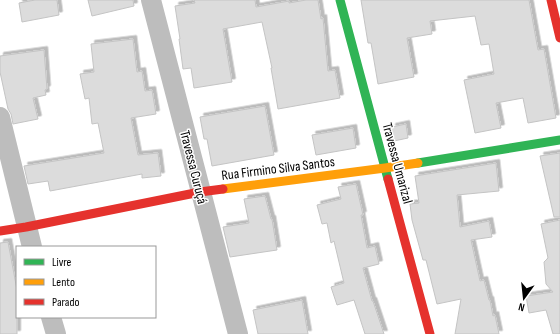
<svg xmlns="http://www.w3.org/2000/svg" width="560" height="334" font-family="'Sofia Sans Condensed',sans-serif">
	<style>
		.building { fill: #dcdcdc; stroke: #c4c4c4; filter: url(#shadow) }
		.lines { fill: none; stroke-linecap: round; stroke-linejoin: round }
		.street { stroke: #bdbdbd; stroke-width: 20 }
		.fast { stroke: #30b455; stroke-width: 9 }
		.slow { stroke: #ff9f0a; stroke-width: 9 }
		.jam { stroke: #e5322d; stroke-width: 9 }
		.labels { text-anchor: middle; stroke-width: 3; stroke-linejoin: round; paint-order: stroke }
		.street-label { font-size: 14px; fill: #000; stroke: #fff }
	</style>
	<defs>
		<filter id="shadow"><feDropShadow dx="3.5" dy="-3.5" stdDeviation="0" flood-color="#0004"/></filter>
	</defs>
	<rect width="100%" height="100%" fill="#fff"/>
	<g class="building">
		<path d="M35,0H57L59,15L22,22L19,3Z"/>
		<path d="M88,0H133L134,6L92,16Z"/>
		<path d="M194,0H255L256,7L289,1V3L306,0H318L321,19L323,18L328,71L335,70L340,98L278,109L271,68H272L262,22L223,29L232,82L194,88L191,68L183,69L179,39H180L175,6L195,3Z"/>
		<path d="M361,0H529L538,50L544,49L556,118L528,123L523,98L496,103L501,128L475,133L464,80L494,74L489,44L481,45L475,16L430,21L432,34L407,38L414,77L378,84L371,43H368Z"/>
		<path d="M133,39L137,72L142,71L145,91L152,90L156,114L131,118L138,155L158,153L161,176L142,178V174L50,191L48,181L28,184L24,166L104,153L98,123L92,124L89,98L85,99L80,74L94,72L91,44Z"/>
		<path d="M44,50L47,89L45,90L46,95L33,98L38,119L13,124L11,114L8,109L0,72V56Z"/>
		<path d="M265,106L274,155L212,166L207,139H204L200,117Z"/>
		<path d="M406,124L408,138L394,141L392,127Z"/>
		<path d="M353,128L356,148L316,155L312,135Z"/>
		<path d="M560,153V217H554L540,156Z"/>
		<path d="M496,163L499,191L457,195L460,227L489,221L492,237L471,240L480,281L484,280L489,300H490L493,316L495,315L499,334H455L461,299L437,304L426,260H423L412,220L410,204L419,203L415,176Z"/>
		<path d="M356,184L363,215H361L367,248L375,246L379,264L363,268L372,301H373L384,334H365L354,300L337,305L331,287L344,283L334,241L331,243L327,223L322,224L317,205L341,199L338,187Z"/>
		<path d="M265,196L271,219H272L277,250L230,257L223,227L249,223L244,199Z"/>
		<path d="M560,220V334H553L546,310L529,313L526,296L553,292L546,284L544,262L548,258L541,224Z"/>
		<path d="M8,242L17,290V334H0V243Z"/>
		<path d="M302,300L308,334H258L253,310Z"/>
	</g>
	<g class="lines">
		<g class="street">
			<path d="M151,0L238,334"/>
			<path d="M0,117L32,247"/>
			<path d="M51,317L56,334"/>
		</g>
		<g class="fast">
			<path d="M340,0L388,179"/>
			<path d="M418,163L560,140"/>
		</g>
		<path class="slow" d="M223,189L385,168L418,163"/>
		<g class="jam">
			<path d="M551,0L560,38"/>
			<path d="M388,179L430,334"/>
			<path d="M0,231L26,227L200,192L223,189"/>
		</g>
	</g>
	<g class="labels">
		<g class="street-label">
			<text transform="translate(398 163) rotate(75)" y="5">Travessa Umarizal</text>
			<text transform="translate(194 167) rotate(76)" y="5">Travessa Curuçá</text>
			<text transform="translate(278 168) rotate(-7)" y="5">Rua Firmino Silva Santos</text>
		</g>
	</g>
	<rect x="16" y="246" width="140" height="72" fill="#ffffff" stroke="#999999"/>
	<rect x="24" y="259" width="20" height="6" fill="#30b455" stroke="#999999"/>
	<text x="52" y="266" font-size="12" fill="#000000">Livre</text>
	<rect x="24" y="279" width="20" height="6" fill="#ff9f0a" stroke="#999999"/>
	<text x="52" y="286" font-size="12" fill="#000000">Lento</text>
	<rect x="24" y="299" width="20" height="6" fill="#e5322d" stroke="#999999"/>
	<text x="52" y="306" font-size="12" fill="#000000">Parado</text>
	<g transform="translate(524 298) rotate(195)" stroke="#ffffff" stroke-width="3" paint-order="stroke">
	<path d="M0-3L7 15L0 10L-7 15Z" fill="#000000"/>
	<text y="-6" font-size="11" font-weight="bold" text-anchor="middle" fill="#000000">N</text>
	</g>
</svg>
